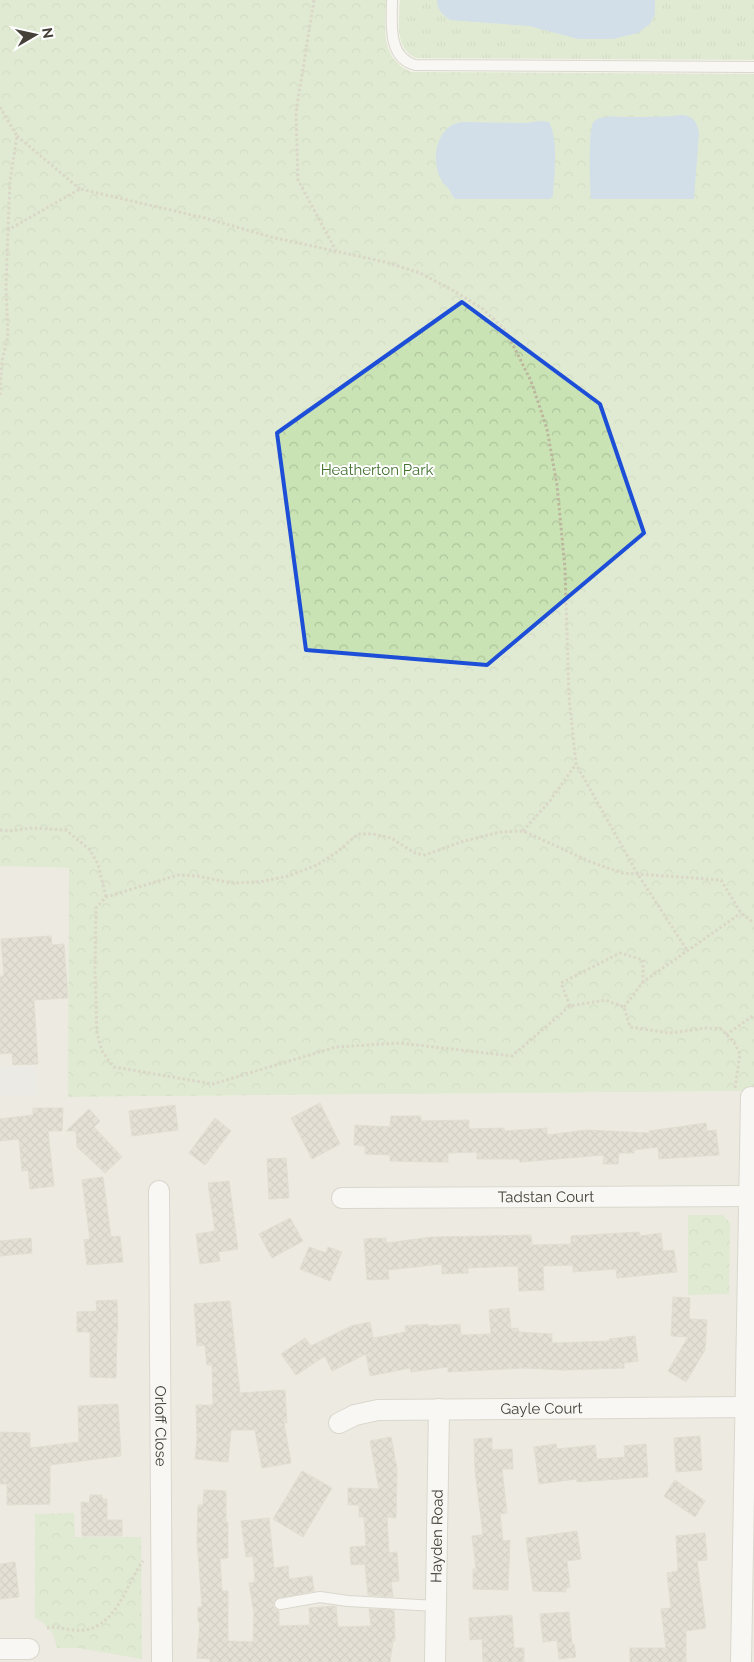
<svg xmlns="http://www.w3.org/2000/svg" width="754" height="1662" font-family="Raleway,sans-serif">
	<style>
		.residential { fill: #e6e3d7 }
		.grass { fill: url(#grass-tufts) }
		.park { fill: url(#park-crowns) }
		.parking { fill: #e4e3e0 }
		.water { fill: #abcae9 }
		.building { fill: url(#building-cross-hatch); stroke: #cdc6b3 }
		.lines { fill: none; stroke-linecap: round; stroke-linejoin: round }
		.service-casing { stroke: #bdb9ac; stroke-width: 12 }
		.minor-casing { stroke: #bdb9ac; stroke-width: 22 }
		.path { stroke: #bdb69f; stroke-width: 3; stroke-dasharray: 2.5 2.5; stroke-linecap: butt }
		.service { stroke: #fff; stroke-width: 10 }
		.minor { stroke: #fff; stroke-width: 20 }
		.marked { fill: none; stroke: #1d4ed8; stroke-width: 4; stroke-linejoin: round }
		.labels { text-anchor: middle; stroke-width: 4; stroke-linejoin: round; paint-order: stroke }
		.park-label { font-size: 15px; fill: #437231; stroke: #fff }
		.street-label { font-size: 15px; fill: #454138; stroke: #fff }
	</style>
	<defs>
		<pattern id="grass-tufts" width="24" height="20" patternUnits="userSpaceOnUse" patternTransform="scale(1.25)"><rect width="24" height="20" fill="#cae3b5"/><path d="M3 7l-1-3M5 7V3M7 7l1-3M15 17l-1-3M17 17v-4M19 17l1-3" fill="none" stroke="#afc49c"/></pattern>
		<pattern id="park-crowns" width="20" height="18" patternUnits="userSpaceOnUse" patternTransform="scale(1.25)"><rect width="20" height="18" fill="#cae3b5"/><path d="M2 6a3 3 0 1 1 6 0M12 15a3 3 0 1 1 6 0" fill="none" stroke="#afc49c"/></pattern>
		<pattern id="building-cross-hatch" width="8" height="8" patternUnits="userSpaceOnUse" patternTransform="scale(1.25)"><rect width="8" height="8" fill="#d3cdbf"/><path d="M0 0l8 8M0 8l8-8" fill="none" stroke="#ada89c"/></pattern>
	</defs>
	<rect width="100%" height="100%" fill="#f3f1e9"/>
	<path class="residential" d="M0,866L69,868V1097L754,1091V1662H0Z"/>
	<path class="grass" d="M400,0H754V60L417,58C394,50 399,20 400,0Z"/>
	<g class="park">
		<path d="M0,0H386C386,29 379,57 411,72L754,74V1091L68,1097L69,868L0,866Z"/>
		<path d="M688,1215H723L730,1223L729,1294L688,1295Z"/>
		<path d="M74,1513L75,1537H141L142,1659L78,1648H57C54,1633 49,1625 35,1618V1514Z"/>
	</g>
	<path class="parking" d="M37,1066V1095H0V1067Z"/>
	<g class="water">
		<path d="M437,0H655V14L650,24L638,33L613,39H578L529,26L450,20C443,15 437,10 437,0Z"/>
		<path d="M683,115C694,117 696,121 699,132L694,199H591C590,187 588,131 593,123C595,118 602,118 606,117C612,116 619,117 625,117C645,117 664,117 683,115Z"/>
		<path d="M541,121L549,122C559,141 554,175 553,196L550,199H455C452,196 451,193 449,189C447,187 445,185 443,183C439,177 436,167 436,160C435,143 444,124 462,122L526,123Z"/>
	</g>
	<g class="building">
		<path d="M51,936L52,945L64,944L68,998L34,1000L38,1064L13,1065L12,1053L0,1054V976H4L1,939Z"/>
		<path d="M320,1103L340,1144L312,1159L291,1118Z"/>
		<path d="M175,1105L178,1130L132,1136L129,1111Z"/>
		<path d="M33,1108H63L62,1131H48L54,1186L30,1189L28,1170L22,1171L19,1139L0,1141V1119L33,1115Z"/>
		<path d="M89,1109L100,1121L94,1127L122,1157L105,1173L77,1147L76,1131H66Z"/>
		<path d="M391,1116H421V1121L469,1120V1129L504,1128V1131L547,1128V1135L587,1130L649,1133V1131L706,1123L707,1131L716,1130L719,1155L659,1159L658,1147L634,1150V1153H619L618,1164H603L604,1155L520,1162L519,1159H477V1152L448,1153V1162H434L390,1161V1155L365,1154V1146L354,1145L355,1125L390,1127Z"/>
		<path d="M215,1118L231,1131L205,1165L189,1153Z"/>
		<path d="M286,1158L289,1198L269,1199L267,1159Z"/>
		<path d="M103,1177L111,1237L120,1236L123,1262L87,1265L84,1240L90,1239L82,1180Z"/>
		<path d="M229,1181L238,1249L218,1252L220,1261L200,1264L196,1234L215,1231L208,1183Z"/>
		<path d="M290,1218L303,1241L272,1258L259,1234Z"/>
		<path d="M639,1232L640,1236L661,1233L663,1251L674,1250L677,1272L617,1278L616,1269L573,1272V1265L543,1266L544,1290L519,1291L518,1266L468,1268V1273L442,1274V1264L388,1270L389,1279L367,1280L364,1239L386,1238V1243L432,1237L531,1235L532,1245L571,1244V1236Z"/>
		<path d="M31,1238L32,1253L0,1256V1241Z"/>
		<path d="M309,1247L326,1253L328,1247L342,1252L330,1281L300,1269Z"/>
		<path d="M673,1297L690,1298L689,1319L707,1320L705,1350L686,1382L668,1371L688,1337L671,1336Z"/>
		<path d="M117,1300L118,1331H117L116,1378L90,1377V1332H77V1312L97,1311L96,1301Z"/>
		<path d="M230,1301L240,1393L285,1390L287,1423H284L291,1463L262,1468L255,1430H231L228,1462L195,1459L197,1439L196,1405H213L212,1365H207L205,1345L197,1346L194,1304Z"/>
		<path d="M509,1308L511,1329L518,1328L519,1332L552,1334V1343L610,1341L609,1339L635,1336L638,1361L624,1363V1368L563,1370L525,1368L448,1372V1367L411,1372L410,1368L370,1376L366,1354L332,1371L325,1356L296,1375L281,1354L305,1338L311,1346L351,1326L370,1322L373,1338L406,1332L405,1326L428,1324V1326L460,1324L461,1335L491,1334L489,1310Z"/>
		<path d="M118,1404L121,1456L50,1465V1504L7,1505V1484H0V1432L30,1433V1448L79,1442L78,1406Z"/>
		<path d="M700,1436L702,1470L676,1472L674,1438Z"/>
		<path d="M391,1437L397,1469L396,1518L387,1517L389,1553L397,1552L399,1581L391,1582L393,1597L368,1595L365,1564L351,1565L350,1547L366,1546L364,1517H359V1505H348V1488L379,1489L370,1441Z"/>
		<path d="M492,1438V1450L512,1449L513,1469H502L507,1513L500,1514L503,1541L510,1540L508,1590L473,1589V1569H476L472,1536L483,1535L475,1471L474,1439Z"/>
		<path d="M556,1444L557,1449L595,1445L597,1459L625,1457L624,1446L646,1444L648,1477L577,1482L576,1479L539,1484L534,1447Z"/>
		<path d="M302,1471L332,1488L303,1537L273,1519Z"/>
		<path d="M675,1480L705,1501L695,1517L664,1496Z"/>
		<path d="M204,1490L226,1491V1523L228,1522V1558L220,1559L222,1591H228V1641L253,1642L254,1614L249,1583L255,1582L253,1556L246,1557L241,1521L269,1518L274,1568L288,1566L289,1579L312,1576L314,1591L275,1599L273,1605L275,1609L279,1611V1626L310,1625L309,1608L336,1606L338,1627L371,1626L369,1609L394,1610L395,1641H393L390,1662H210V1659L197,1658L200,1622H198V1607H202L197,1539L198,1505H203Z"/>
		<path d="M90,1495H102V1499H107V1520H122V1536H82L81,1502L89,1503Z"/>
		<path d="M577,1531L581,1559L567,1561L570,1587L566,1588V1592L533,1591L526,1538Z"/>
		<path d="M705,1533L707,1560L697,1561L706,1628L686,1631V1662H630V1648H666L661,1609L671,1608L667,1573L678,1571L676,1536Z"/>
		<path d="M15,1562L19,1597L0,1599V1564Z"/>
		<path d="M569,1612L572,1644H574L576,1657L559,1659L557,1640L543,1642L540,1614Z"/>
		<path d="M512,1615L514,1648H524V1662H483L482,1639L470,1640L469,1618Z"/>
	</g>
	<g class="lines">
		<g class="service-casing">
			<g id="service">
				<path d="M392,0C392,22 387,57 415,65L754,67"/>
				<path d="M280,1604L320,1597L348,1601L436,1606"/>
			</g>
		</g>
		<g class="minor-casing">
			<g id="minor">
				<path id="s1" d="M159,1191L162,1662"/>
				<path id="s2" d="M342,1198L750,1196"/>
				<path id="s3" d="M339,1423L355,1415L378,1410L746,1407"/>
				<path d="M0,1649H29"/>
				<path id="s4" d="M435,1662L439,1409"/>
				<path d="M741,1662L751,1097"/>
			</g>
		</g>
		<g class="path">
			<path d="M314,0L296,112L298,180L336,251"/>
			<path d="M0,107L17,136L10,181L8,230"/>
			<path d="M17,136L80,189"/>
			<path d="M0,395L2,361L8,336L6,287L8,230L80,189L205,218L271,237L385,262L420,273L454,291L483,309L506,331L531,381L547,429L557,485L565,569L569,697L576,764L637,873L687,950"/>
			<path d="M0,830L9,831L32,828L66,830L90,850L98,864L106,897"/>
			<path d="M523,831L550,801L576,764"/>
			<path d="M570,1006L561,983L620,953L643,960V982"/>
			<path d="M624,1007L643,982L741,913"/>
			<path d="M726,1035L754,1015"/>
			<path d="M735,1088L740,1054L734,1042L721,1029L706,1028L670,1033L630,1027L624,1007L605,1000L570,1006L512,1056L399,1043L336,1047L213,1084L114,1067L102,1051L97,1033L95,971L96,908L106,897L178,875L198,876L231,883L259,882L288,876L317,865L337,852L358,834H372L391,838L415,853L425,855L461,842L500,832L523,831L591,862L622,873L721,880L741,913L754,923"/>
			<path d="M47,1628C56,1625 72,1632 85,1630C118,1624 126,1584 143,1561"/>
		</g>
		<use href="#service" class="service"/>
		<use href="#minor" class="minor"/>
	</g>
	<path d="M0 0H754V1662H0ZM462,302L600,404L644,533L487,665L306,650L277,433Z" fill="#f3f1e9" fill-opacity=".55" fill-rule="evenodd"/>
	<path class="marked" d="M462,302L600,404L644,533L487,665L306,650L277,433Z"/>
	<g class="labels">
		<g class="park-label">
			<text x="377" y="475">Heatherton Park</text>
		</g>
		<g class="street-label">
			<text dy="5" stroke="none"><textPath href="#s2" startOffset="204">Tadstan Court</textPath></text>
			<text dy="5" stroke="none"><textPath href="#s3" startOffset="205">Gayle Court</textPath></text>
			<text dy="5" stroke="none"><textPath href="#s1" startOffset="235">Orloff Close</textPath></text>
			<text dy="5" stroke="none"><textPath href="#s4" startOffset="126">Hayden Road</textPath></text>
		</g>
	</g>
	<g transform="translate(35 35) rotate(81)" stroke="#ffffff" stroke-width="4" paint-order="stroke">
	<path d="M0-4L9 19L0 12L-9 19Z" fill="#454138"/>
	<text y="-8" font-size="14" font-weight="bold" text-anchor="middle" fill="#454138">N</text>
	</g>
</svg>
